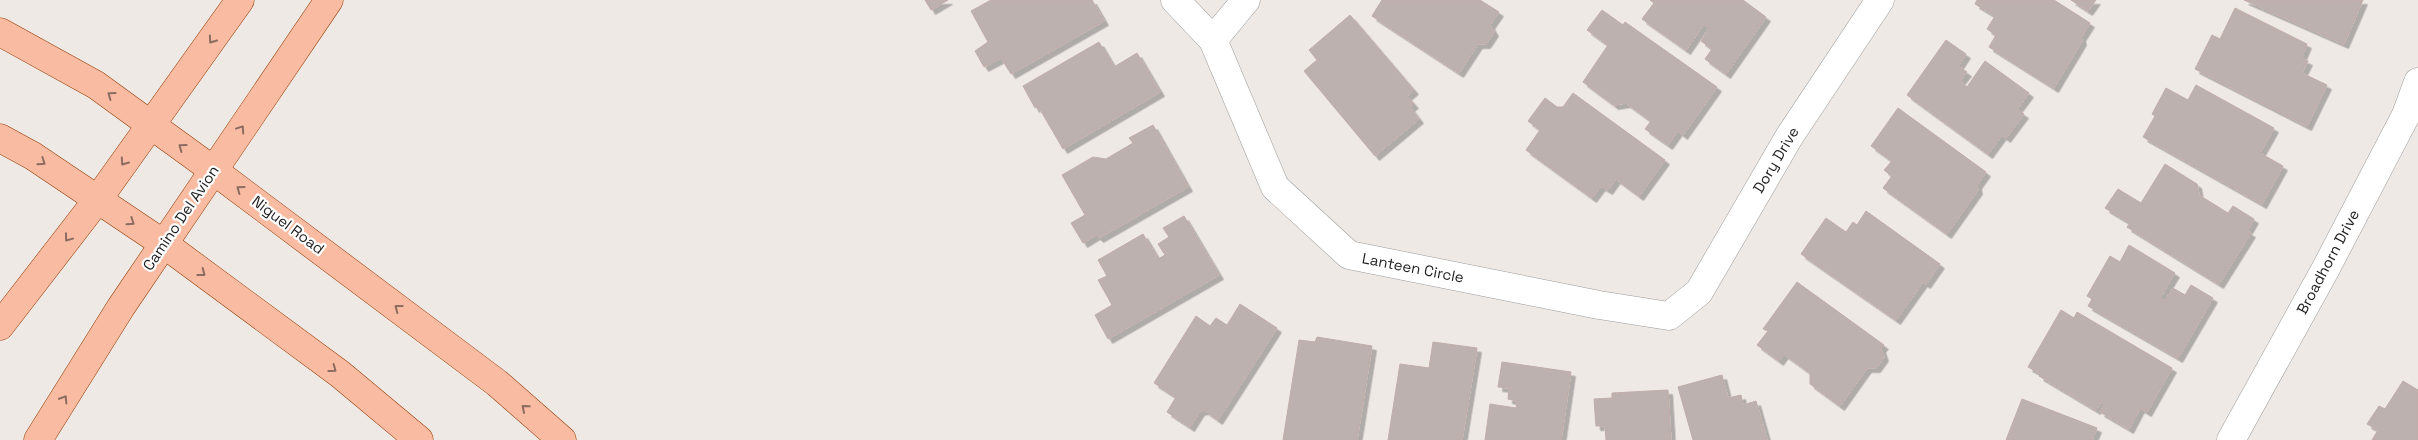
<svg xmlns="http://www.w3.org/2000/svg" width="2418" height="440" font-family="'Space Grotesk',sans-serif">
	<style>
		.building { fill: #bcb1af; stroke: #c1aca8; filter: url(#shadow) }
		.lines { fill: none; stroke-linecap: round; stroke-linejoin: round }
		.minor-casing { stroke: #9c9c9c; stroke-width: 29 }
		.major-casing { stroke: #953e05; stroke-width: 29 }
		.minor { stroke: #fff; stroke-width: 28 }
		.major { stroke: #f9bba1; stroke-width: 28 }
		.oneway { stroke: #8c6d60 }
		.labels { text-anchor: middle; stroke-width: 4.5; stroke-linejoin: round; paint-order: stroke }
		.street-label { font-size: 15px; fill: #1f1f1f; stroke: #fff }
	</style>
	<defs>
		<filter id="shadow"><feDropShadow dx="4.5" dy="4.5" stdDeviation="0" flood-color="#0004"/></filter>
	</defs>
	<rect width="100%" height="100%" fill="#efe9e6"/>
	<g class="building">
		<path d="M925,0H948L931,10Z"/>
		<path d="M991,0H1092L1104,21L1011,74L1001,58L984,67L975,51L988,42L971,11Z"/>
		<path d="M1382,0H1480L1499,12L1490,25L1494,32L1486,44H1478L1459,73L1372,16Z"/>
		<path d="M1650,0H1743L1766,17L1726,74L1705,59L1712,49L1701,41L1709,28L1704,24L1686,50L1642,19L1654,3Z"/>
		<path d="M1977,0H2054L2090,23L2081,37L2082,41L2054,88L1989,47L1996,35L1987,29L1995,16L1975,4Z"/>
		<path d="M2071,0H2096L2088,11Z"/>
		<path d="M2244,0H2363L2344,44Z"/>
		<path d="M2235,8L2307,44L2301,58L2308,61L2302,73L2327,85L2307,126L2195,69L2212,35L2220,39Z"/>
		<path d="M1602,10L1623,25L1625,22L1717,87L1683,135L1678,131L1668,145L1645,129L1651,121L1626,103L1614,105L1583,82L1608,45L1587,30Z"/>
		<path d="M1350,15L1414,90L1407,96L1414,104L1410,107L1419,119L1375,156L1304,71L1317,60L1309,50Z"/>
		<path d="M1946,40L1966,54L1958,66L1967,72L1960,81L1967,87L1985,61L2029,93L2017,109L2024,114L2006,138L2002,135L1988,154L1907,95Z"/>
		<path d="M1099,42L1114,67L1137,53L1160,92L1063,149L1038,106L1035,108L1023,86Z"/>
		<path d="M2196,85L2274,128L2260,153L2283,166L2262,204L2143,137L2155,116L2152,114L2166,88L2188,100Z"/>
		<path d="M1573,93L1665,160L1639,196L1616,179L1608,190L1601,186L1592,198L1526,150L1540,130L1528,121L1545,98L1557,107H1563Z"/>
		<path d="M1898,108L1986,172L1977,185L1978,190L1947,234L1883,188L1892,176L1884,170L1892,161L1871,146Z"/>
		<path d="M1153,125L1188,187L1099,238L1096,235L1083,243L1071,223L1085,215L1062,175L1093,157L1106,159L1133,143L1129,138Z"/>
		<path d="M2165,164L2197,184L2199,195L2228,213L2233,206L2254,219L2247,231L2251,233L2219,284L2127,227L2130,223L2105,208L2118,189L2141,203Z"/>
		<path d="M1866,211L1940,264L1926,284L1923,282L1896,320L1801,254L1826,218L1846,232L1853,222L1857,225Z"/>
		<path d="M1184,216L1219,275L1108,339L1095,315L1112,305L1098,280L1107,276L1098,260L1143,234L1158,259L1165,255L1158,244L1169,237L1163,228Z"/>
		<path d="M2129,245L2175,273L2160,298L2165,301L2173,288L2185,295L2191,285L2213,298L2178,358L2088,306L2092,299L2087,296L2110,256L2120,262Z"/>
		<path d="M1797,282L1884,345L1881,348L1884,357L1876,368H1867L1840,406L1810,384V373L1784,354L1779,361L1757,345L1768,331L1763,329Z"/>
		<path d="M1240,304L1277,328L1218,420L1204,410L1200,411L1190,427L1167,412L1176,397L1154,383L1196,316L1210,326L1216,318L1227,325Z"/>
		<path d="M2061,310L2074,318L2077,312L2172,368L2147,412L2140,408L2129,429L2100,412L2105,404L2102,402L2096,410L2039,376L2041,374L2028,367Z"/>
		<path d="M1317,337L1372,346L1357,440H1283L1299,340L1315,342Z"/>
		<path d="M1433,342L1477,348L1462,440H1388L1400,364L1429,368Z"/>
		<path d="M1502,362L1571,372L1561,440H1485L1490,404L1516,408L1517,401L1508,399L1509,388L1498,387Z"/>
		<path d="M1722,375L1728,398L1741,395L1743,405L1756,401L1767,440H1693L1678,387Z"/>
		<path d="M2403,381L2418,390V440H2372L2378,430L2367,424L2379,406L2385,409Z"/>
		<path d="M1668,390L1671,440H1606L1605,426H1596L1594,399L1612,398V393Z"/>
		<path d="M2022,399L2097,428L2092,440H2006Z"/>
	</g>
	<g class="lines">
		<g class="minor-casing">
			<g id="minor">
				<path d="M1175,0L1213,40L1275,187L1349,255L1599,305L1669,316L1699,292L1789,137L1880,0"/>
				<path d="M1213,40L1246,0"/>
				<path d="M2231,440L2325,270L2406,115L2418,82"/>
			</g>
		</g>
		<g class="major-casing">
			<g id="major">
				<path d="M0,32L96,85L213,170L497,383L562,440"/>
				<path d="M0,138L33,156L164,244L340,374L419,440"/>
				<path d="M0,326L98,199L240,0"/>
				<path d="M38,440L121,307L329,0"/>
			</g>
		</g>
		<use href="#minor" class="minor"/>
		<use href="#major" class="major"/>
	</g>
	<defs><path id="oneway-chevron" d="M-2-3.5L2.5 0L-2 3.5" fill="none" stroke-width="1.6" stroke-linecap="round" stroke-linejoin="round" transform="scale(1.25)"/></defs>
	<g class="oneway">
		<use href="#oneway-chevron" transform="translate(212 40) rotate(125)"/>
		<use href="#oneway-chevron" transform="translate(111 95) rotate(-144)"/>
		<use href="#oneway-chevron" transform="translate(241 129) rotate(-56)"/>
		<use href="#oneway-chevron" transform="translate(182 147) rotate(-144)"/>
		<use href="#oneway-chevron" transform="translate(42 162) rotate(34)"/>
		<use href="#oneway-chevron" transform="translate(124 162) rotate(125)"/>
		<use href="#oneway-chevron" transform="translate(240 189) rotate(-144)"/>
		<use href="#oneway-chevron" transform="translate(131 222) rotate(34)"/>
		<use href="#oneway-chevron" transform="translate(68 238) rotate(127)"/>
		<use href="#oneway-chevron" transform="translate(202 273) rotate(37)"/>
		<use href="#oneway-chevron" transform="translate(398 308) rotate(-143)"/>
		<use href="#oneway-chevron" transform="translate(333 369) rotate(36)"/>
		<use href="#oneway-chevron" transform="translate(64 399) rotate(-58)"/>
		<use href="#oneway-chevron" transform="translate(525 408) rotate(-139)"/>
	</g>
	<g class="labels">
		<g class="street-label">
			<text transform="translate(1776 160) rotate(-59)" y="5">Dory Drive</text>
			<text transform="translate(181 218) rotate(-56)" y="5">Camino Del Avion</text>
			<text transform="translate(288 225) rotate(37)" y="5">Niguel Road</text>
			<text transform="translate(2328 262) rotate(-62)" y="5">Broadhorn Drive</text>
			<text transform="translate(1413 268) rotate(11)" y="5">Lanteen Circle</text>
		</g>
	</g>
</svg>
